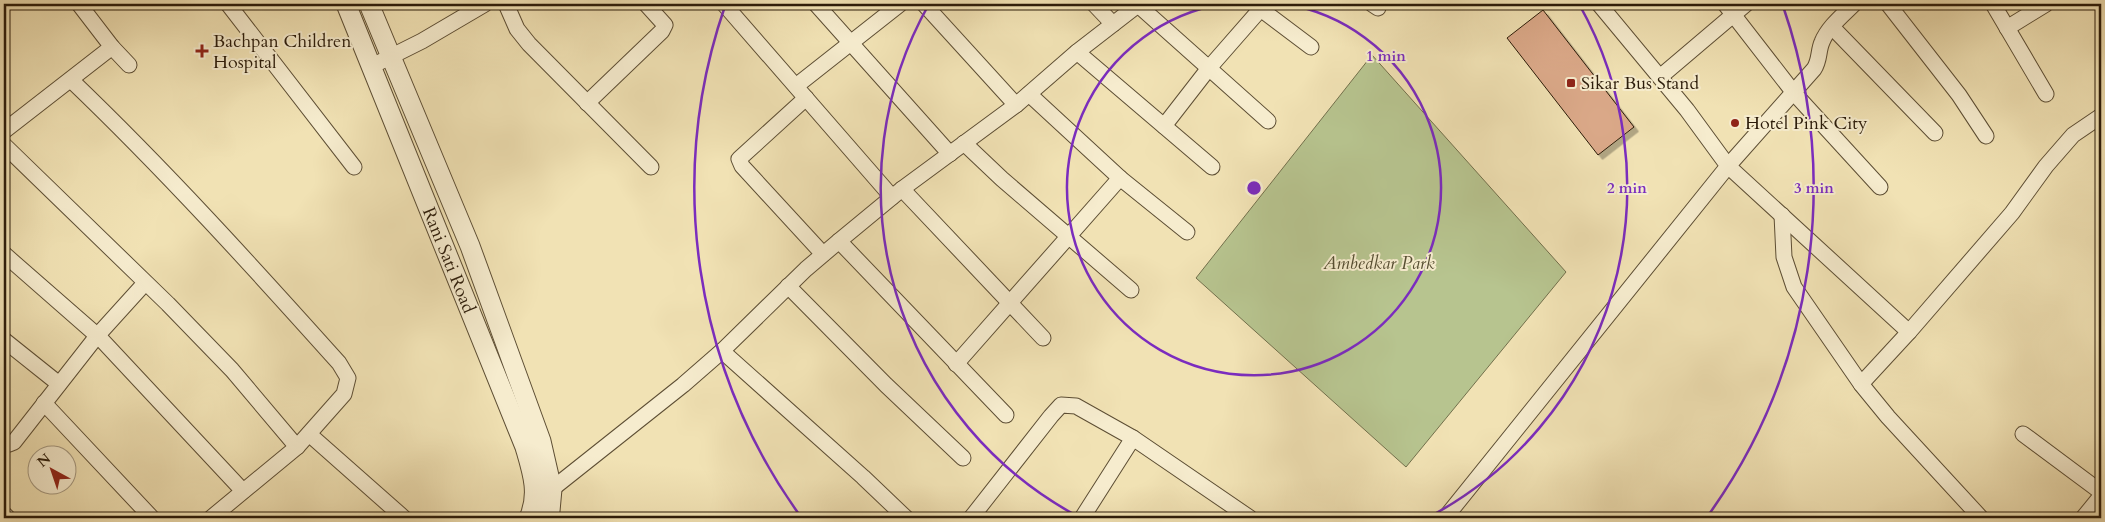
<svg xmlns="http://www.w3.org/2000/svg" width="2105" height="522" font-family="Cardo,serif">
	<style>
		.green { fill: #b7c48f; stroke: #72704c }
		.building { fill: #dba989; stroke: #2c1c0a; filter: url(#shadow) }
		.lines { fill: none; stroke-linecap: round; stroke-linejoin: round }
		.minor-casing { stroke: #5d4e34; stroke-width: 17 }
		.tertiary-casing { stroke: #5d4e34; stroke-width: 21 }
		.minor { stroke: #f6ecce; stroke-width: 15 }
		.tertiary { stroke: #f6ecce; stroke-width: 19 }
		.ring { fill: none; stroke: #7b2cbf; stroke-width: 2.5 }
		.poi-dot { fill: #8f2418; stroke: #f6ecce; stroke-width: 2 }
		.labels { text-anchor: middle; stroke-width: 4; stroke-linejoin: round; paint-order: stroke }
		.poi-label { font-size: 18px; fill: #2c1c0a; stroke: #f6ecce; text-anchor: start }
		.street-label { font-size: 18px; fill: #2c1c0a; stroke: #f6ecce }
		.park-label { font-size: 18px; font-style: italic; fill: #564e32; stroke: #f6ecce }
		.centre { fill: #7b2cbf; stroke: #f6ecce; stroke-width: 2.5 }
		.ring-label { font-size: 15px; text-anchor: middle; font-weight: bold; fill: #7b2cbf; stroke: #f6ecce; stroke-width: 4; stroke-linejoin: round; paint-order: stroke }
	</style>
	<defs>
		<filter id="shadow"><feDropShadow dx="4.5" dy="4.5" stdDeviation="0" flood-color="#0004"/></filter>
	</defs>
	<rect width="100%" height="100%" fill="#f1e2b4"/>
	<filter id="stains"><feTurbulence type="fractalNoise" baseFrequency=".004" numOctaves="4"/><feColorMatrix values="0 0 0 0 .2 0 0 0 0 .09 0 0 0 0 .02 0 0 0 .5 -.17"/></filter>
	<radialGradient id="worn" r=".72"><stop offset=".6" stop-color="#630" stop-opacity="0"/><stop offset="1" stop-color="#630" stop-opacity=".3"/></radialGradient>
	<path class="green" d="M1372,55L1566,272L1406,467L1196,278Z"/>
	<path class="building" d="M1543,10L1634,127L1598,155L1507,38Z"/>
	<g class="lines">
		<g class="minor-casing">
			<g id="minor">
				<path d="M79,4L112,47L129,65"/>
				<path d="M228,4L354,167"/>
				<path d="M506,4L517,29L529,44L651,167"/>
				<path d="M724,4L892,197"/>
				<path d="M816,4L950,154"/>
				<path d="M924,4L1016,105"/>
				<path d="M1094,4L1113,24"/>
				<path d="M1254,4L1311,47"/>
				<path d="M1372,4L1378,8"/>
				<path d="M1725,4L1794,93L1880,187"/>
				<path d="M1854,4C1843,15 1828,27 1822,42C1818,51 1820,60 1814,69L1728,166L1909,332"/>
				<path d="M1888,4L1959,95L1986,136"/>
				<path d="M1993,4L2046,94"/>
				<path d="M1138,5L1268,121"/>
				<path d="M1832,27L1935,133"/>
				<path d="M2007,28L2046,4"/>
				<path d="M1077,52L1212,167"/>
				<path d="M370,67L422,41L485,4"/>
				<path d="M1660,77L1746,4"/>
				<path d="M71,80C165,170 252,266 339,363L348,378L344,394L297,447L211,518"/>
				<path d="M796,86L900,4"/>
				<path d="M1029,94L1120,178L1187,232"/>
				<path d="M806,98L739,159L742,166L823,254"/>
				<path d="M587,103L662,31L665,25L646,4"/>
				<path d="M1164,126L1209,68L1265,4"/>
				<path d="M4,131L112,47"/>
				<path d="M964,143L1002,179L1131,290"/>
				<path d="M4,145L168,304L232,370L297,447"/>
				<path d="M902,189L1043,338"/>
				<path d="M1782,215L1784,257L1794,287L1861,384L1888,417L1981,518"/>
				<path d="M839,241L1006,415"/>
				<path d="M4,254L100,338L243,491"/>
				<path d="M788,286L886,385L963,458"/>
				<path d="M4,340L59,384"/>
				<path d="M722,351L863,477L906,518"/>
				<path d="M956,364L1120,178"/>
				<path d="M1861,384L1909,332L2012,213L2046,166L2073,135L2101,116"/>
				<path d="M44,403L152,518"/>
				<path d="M309,434L404,518"/>
				<path d="M2023,434L2101,492"/>
				<path d="M4,443L9,444L14,442L97,336L145,283"/>
				<path d="M552,489L683,385L722,351L806,269L839,241L902,189L1016,105L1077,52L1139,4"/>
				<path d="M4,514L8,518"/>
				<path d="M971,518L1051,416L1061,405L1076,406L1133,438L1250,518"/>
				<path d="M1082,518L1133,438"/>
				<path d="M1445,518L1728,166L1687,110L1599,4"/>
				<path d="M2083,518L2101,496"/>
			</g>
		</g>
		<g class="tertiary-casing">
			<g id="tertiary">
				<path d="M346,4L525,447C532,471 540,494 529,518"/>
				<path d="M369,4L470,246L541,441L552,489L550,511L547,518"/>
			</g>
		</g>
		<use href="#minor" class="minor"/>
		<use href="#tertiary" class="tertiary"/>
	</g>
	<g class="ring">
		<path d="M1286 4A187 187 0 1 1 1222 4"/>
		<path d="M1079 517A373 373 0 0 1 929 4M1579 4A373 373 0 0 1 1429 517"/>
		<path d="M801 517A560 560 0 0 1 725 6M1783 6A560 560 0 0 1 1707 517"/>
	</g>
	<g class="poi-dot">
		<path d="M199.5 43.5h5v5h5v5h-5v5h-5v-5h-5v-5h5z"/>
		<rect x="1566" y="78" width="10" height="10" rx="2.5"/>
		<circle cx="1735" cy="123" r="5"/>
	</g>
	<g class="labels">
		<g class="poi-label">
			<text x="213" y="47">Bachpan Children<tspan x="213" dy="21">Hospital</tspan></text>
			<text x="1581" y="89">Sikar Bus Stand</text>
			<text x="1745" y="129">Hotel Pink City</text>
		</g>
		<g class="street-label">
			<text transform="translate(449 260) rotate(68)" y="6">Rani Sati Road</text>
		</g>
		<g class="park-label">
			<text x="1379" y="269">Ambedkar Park</text>
		</g>
	</g>
	<circle cx="1254" cy="188" r="8" class="centre"/>
	<g class="ring-label">
		<text x="1386" y="61">1 min</text>
		<text x="1627" y="193">2 min</text>
		<text x="1814" y="193">3 min</text>
	</g>
	<rect width="2105" height="522" fill="none" stroke="#f1e2b4" stroke-width="20"/>
	<rect x="5" y="5" width="2095" height="512" fill="none" stroke="#2c1c0a" stroke-width="2.5"/>
	<rect x="10" y="10" width="2085" height="502" fill="none" stroke="#2c1c0a"/>
	<g transform="translate(52 470) rotate(320)"><circle r="24" fill="#f6ecce" stroke="#a59980"/>
	<path d="M0-4L9 19L0 12L-9 19Z" fill="#8f2418"/>
	<text y="-8" font-size="14" font-weight="bold" text-anchor="middle" fill="#2c1c0a">N</text>
	</g>
	<rect width="100%" height="100%" filter="url(#stains)"/>
	<rect width="100%" height="100%" fill="url(#worn)"/>
</svg>
